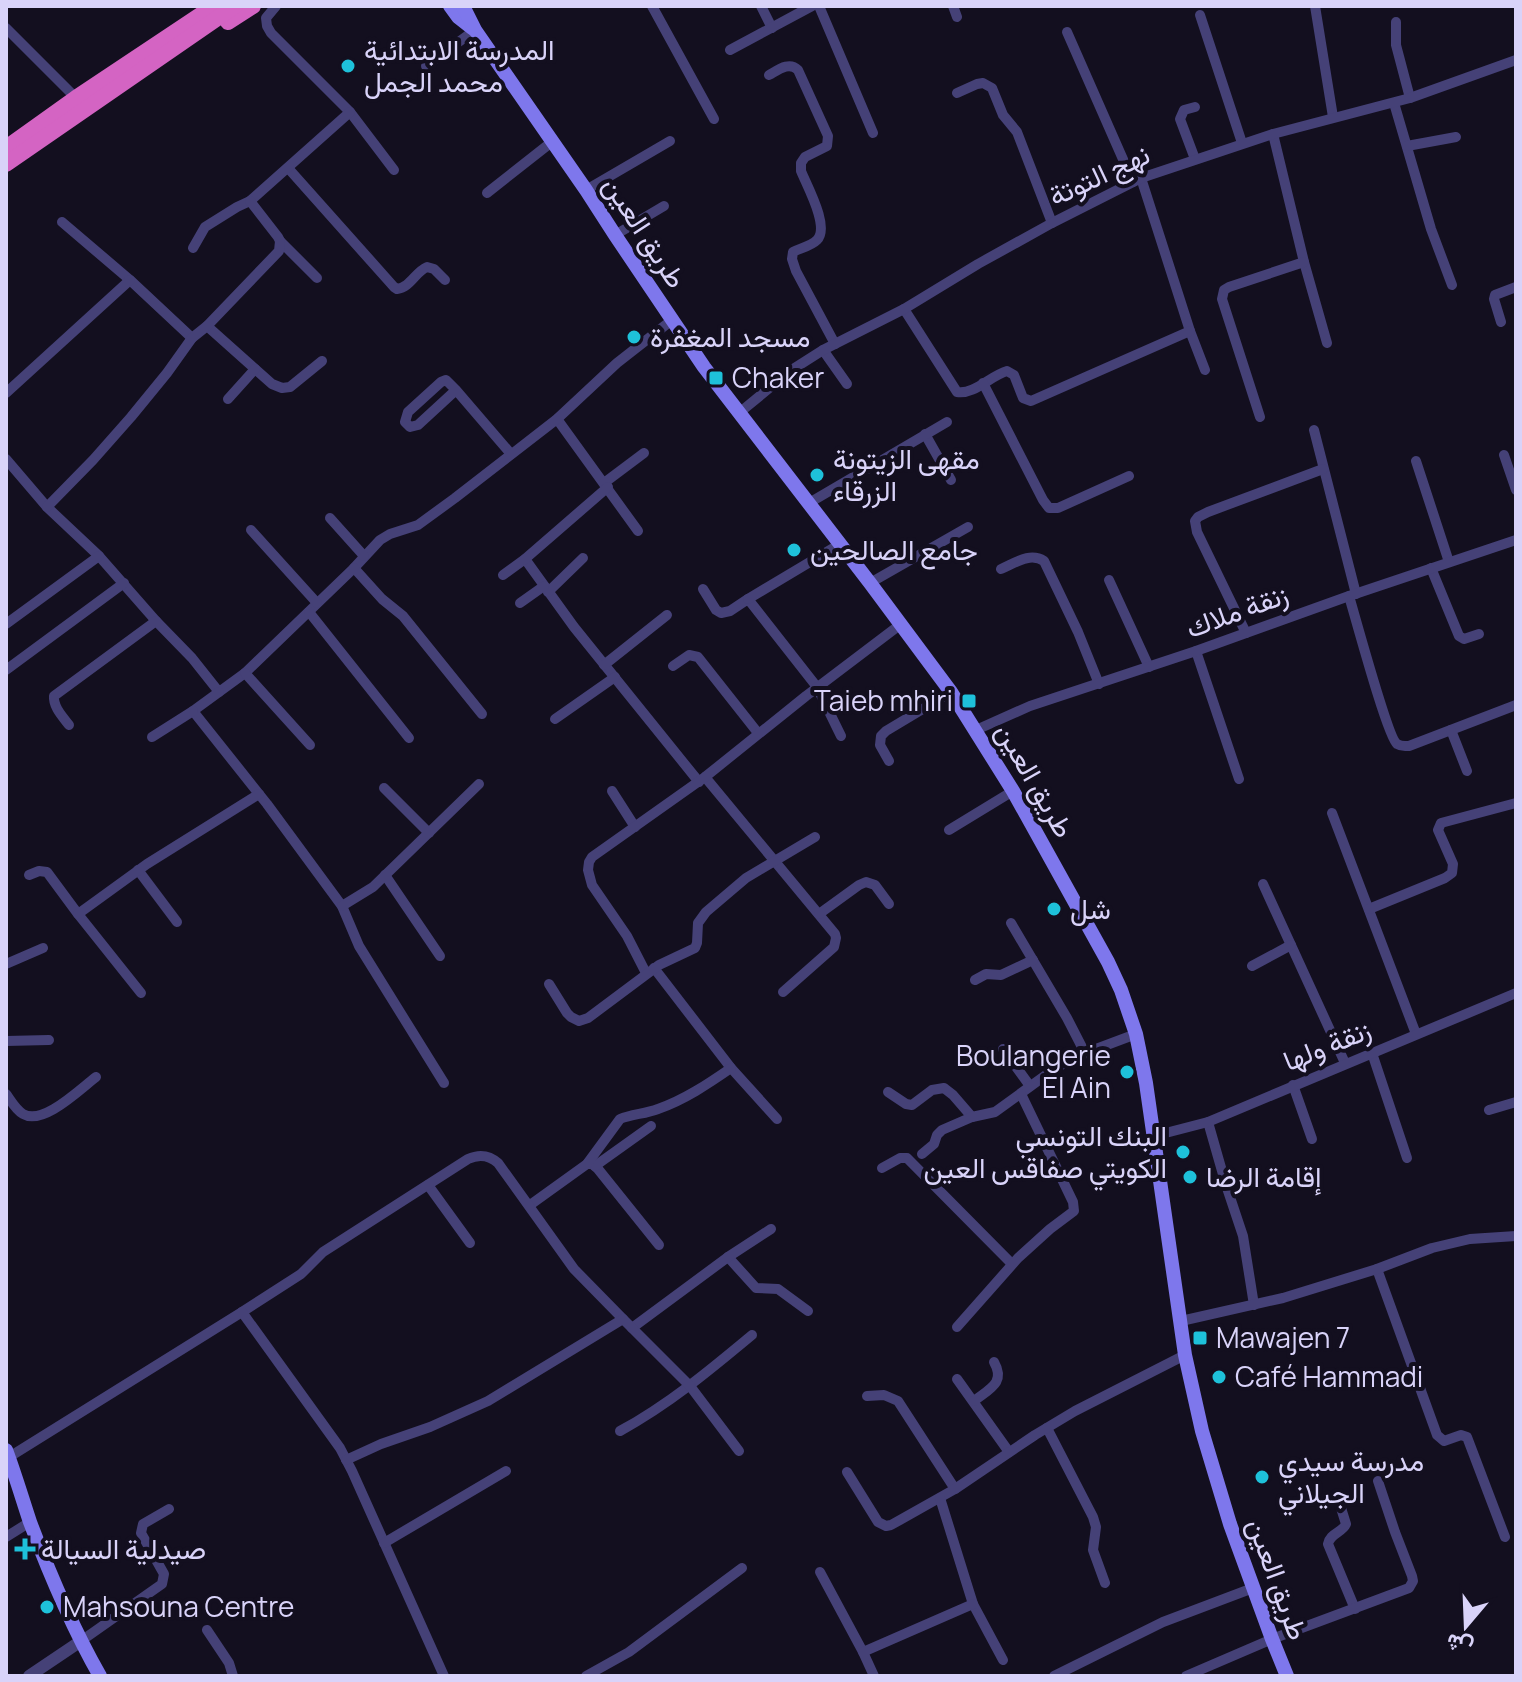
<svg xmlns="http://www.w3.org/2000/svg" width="1522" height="1682" font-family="Manrope,Vazirmatn,sans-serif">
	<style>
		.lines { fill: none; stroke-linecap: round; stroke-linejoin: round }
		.minor { stroke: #454177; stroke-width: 10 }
		.tertiary { stroke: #454177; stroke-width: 12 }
		.secondary { stroke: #7e77ec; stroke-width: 14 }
		.trunk { stroke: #d464c3; stroke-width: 16 }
		.poi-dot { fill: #1ec1da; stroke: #130f1f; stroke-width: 3 }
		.labels { text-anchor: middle; stroke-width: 8; stroke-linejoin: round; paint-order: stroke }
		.poi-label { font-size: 28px; fill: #d9d3f9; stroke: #130f1f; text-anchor: start }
		.street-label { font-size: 28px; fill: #d9d3f9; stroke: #130f1f }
	</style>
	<rect width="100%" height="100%" fill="#130f1f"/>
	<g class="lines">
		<g class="minor">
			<path d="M276,6L266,18L267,26L271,33L350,112L394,170"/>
			<path d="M652,6L714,119"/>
			<path d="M761,6L772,28"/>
			<path d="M819,6L873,133"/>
			<path d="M953,6L957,17"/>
			<path d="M1315,6L1333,117"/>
			<path d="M1200,15L1242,143"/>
			<path d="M1396,22V45L1410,98"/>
			<path d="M6,28L76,98"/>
			<path d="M1067,32L1133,182"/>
			<path d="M730,50L812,6"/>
			<path d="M426,66L475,30"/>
			<path d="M769,75C778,70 789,61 798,70L828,136L827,146L805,157L801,163V171C807,186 830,227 817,240C811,246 801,248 793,252L792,259L796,271L835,344"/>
			<path d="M957,93L977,84L983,83L992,88L1003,115L1017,132L1052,223"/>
			<path d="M1394,103L1431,229L1452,285"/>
			<path d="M1273,134L1304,262L1327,343"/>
			<path d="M1407,146L1456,137"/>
			<path d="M1195,159L1180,119L1184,110L1195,107"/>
			<path d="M288,168L394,287L397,289C411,287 415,272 427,267L434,269L445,280"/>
			<path d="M1141,178L1190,331L1205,370"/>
			<path d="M586,190L670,141"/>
			<path d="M487,193L553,141"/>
			<path d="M62,222L130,280L192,338"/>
			<path d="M615,235L664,206"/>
			<path d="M280,241L317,278"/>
			<path d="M193,248L205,227L237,207L250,201L350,112"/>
			<path d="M904,309L957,392C974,395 990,376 1007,371L1014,375L1023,398L1031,401L1190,331"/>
			<path d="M1501,322L1494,299L1495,295L1516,287"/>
			<path d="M207,326L272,384L282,388L290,387L322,361"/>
			<path d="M823,350L847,384"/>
			<path d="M983,383L1043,500L1049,508H1058L1129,476"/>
			<path d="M456,390L418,425L410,427L405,422L408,412L441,382L446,380L456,390L511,454"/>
			<path d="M6,393L130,280"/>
			<path d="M228,399L255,369"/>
			<path d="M739,413L790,371L823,350L904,309L978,264L1052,223L1141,178L1273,134L1410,98L1516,60"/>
			<path d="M1260,417L1222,299L1224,290L1229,287L1304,262"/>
			<path d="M557,419L638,531"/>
			<path d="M1314,430L1356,594"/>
			<path d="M925,434L951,480"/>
			<path d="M1504,455L1516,490"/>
			<path d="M6,459L47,507L99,556L156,621L192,658L219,692L245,673L354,568L380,540L390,534L418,525L455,498L557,419L617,363L672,320"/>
			<path d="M1416,461L1449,562"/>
			<path d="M604,483L644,453"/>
			<path d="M809,503L947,422"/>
			<path d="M47,507L93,460L131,417L167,373L192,338L207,326L279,251L280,241L278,237L250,201"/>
			<path d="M330,518L364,556"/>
			<path d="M251,530L317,603"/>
			<path d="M525,559L574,627L699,782"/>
			<path d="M354,568L382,599L403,616L482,714"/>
			<path d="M1431,568L1459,636L1464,639L1479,634"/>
			<path d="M1001,569C1015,563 1030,552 1044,561L1078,632L1099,684"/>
			<path d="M503,575L525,559L608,487"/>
			<path d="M1109,580L1149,667"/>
			<path d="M870,583L968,527"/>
			<path d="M703,589L716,610L721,613L730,611L748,599L817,687L841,736"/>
			<path d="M548,592L583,558"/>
			<path d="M1349,596C1355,616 1388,738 1397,744C1402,747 1404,746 1409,746L1516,705"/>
			<path d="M748,599L840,544"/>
			<path d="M520,603L544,586"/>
			<path d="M309,612L409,738"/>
			<path d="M6,624L99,556"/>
			<path d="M1246,633L1197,532L1195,521L1198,517L1208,512L1323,469"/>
			<path d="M1196,651L1239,779"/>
			<path d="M604,665L667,615"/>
			<path d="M673,666L689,655L698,657L758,733"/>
			<path d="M6,670L124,583"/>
			<path d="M245,673L310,745"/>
			<path d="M219,692L193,711L267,804L342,906L359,946L444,1083"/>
			<path d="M555,719L615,677"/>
			<path d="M69,725C63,717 53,707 54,696L156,621"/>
			<path d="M976,730L1030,706L1196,651L1349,596L1516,540"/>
			<path d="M1451,730L1467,771"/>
			<path d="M152,737L193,711"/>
			<path d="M889,761L880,745L881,736L886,731L951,692"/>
			<path d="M705,777L835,934L836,938L834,947L783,992"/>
			<path d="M384,788L429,833"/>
			<path d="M612,791L635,827"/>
			<path d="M1332,813L1416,1034"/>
			<path d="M949,830L1013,791"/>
			<path d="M138,870L177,922"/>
			<path d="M29,875L39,871L47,872L78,914"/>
			<path d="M385,875L440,956"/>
			<path d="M1263,884L1345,1063"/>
			<path d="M342,906L373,887L479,784"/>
			<path d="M1369,909L1445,878L1452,873L1453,864L1438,830L1441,823L1516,803"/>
			<path d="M819,914L859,885L866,882L875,885L889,904"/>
			<path d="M1011,923L1067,1018L1085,1053"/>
			<path d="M6,964L43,948"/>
			<path d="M1252,966L1291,945"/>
			<path d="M654,968L731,1068L777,1119"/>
			<path d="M646,973L627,936L592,885L588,870L589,862L592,857L705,777L806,696L901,624"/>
			<path d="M975,980L986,974L1001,975L1033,960"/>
			<path d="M549,984L567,1013L571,1017L579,1021L588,1018L659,965L695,948L697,943L698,923L706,912L746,878L815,837"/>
			<path d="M141,993L78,914L147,864L259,794"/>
			<path d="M6,1041L49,1040"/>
			<path d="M1003,1049L1030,1086"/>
			<path d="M1372,1053L1407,1158"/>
			<path d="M1293,1085L1312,1139"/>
			<path d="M888,1092L906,1104L912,1105L932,1090L944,1088L953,1095L972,1117"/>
			<path d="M6,1094C11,1101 16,1110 23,1114C43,1126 80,1089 96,1077"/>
			<path d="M1489,1110L1516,1102"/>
			<path d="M1208,1122L1226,1185L1243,1236L1254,1305"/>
			<path d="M1154,1136L1208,1122L1516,993"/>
			<path d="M922,1154L934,1144L937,1135L942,1130L972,1117L995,1112L1057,1067L1088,1052L1136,1034"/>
			<path d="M587,1164H592L598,1169L659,1245"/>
			<path d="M595,1166L651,1126"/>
			<path d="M882,1168L900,1158H907L1012,1264"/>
			<path d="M428,1185L470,1243"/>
			<path d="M530,1205L587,1164L620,1119C632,1114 645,1114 658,1109C684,1100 708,1084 731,1068"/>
			<path d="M728,1257L756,1288L778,1289L808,1311"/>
			<path d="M1377,1269L1437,1435L1444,1441L1461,1435L1467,1437L1505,1537"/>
			<path d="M242,1312L301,1274L323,1252L468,1159C479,1154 489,1155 498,1163L574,1269L623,1319"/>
			<path d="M1181,1321L1283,1298L1377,1269L1432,1248L1470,1239L1516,1236"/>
			<path d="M957,1327L1018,1258L1050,1229L1074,1211L1073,1202L1021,1094"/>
			<path d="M632,1328L728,1257L771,1229"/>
			<path d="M957,1379L1009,1452"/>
			<path d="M867,1396L884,1395L898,1401L955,1489"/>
			<path d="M974,1401C989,1389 1006,1383 994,1362"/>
			<path d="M1047,1428L1093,1517L1096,1527L1093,1550L1105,1583"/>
			<path d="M620,1431C668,1405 710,1370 752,1335"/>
			<path d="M6,1459L242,1312L340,1448L352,1471L444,1676"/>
			<path d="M346,1460L381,1444L430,1427L488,1401L623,1319L690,1386L739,1451"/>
			<path d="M847,1472L878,1522L886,1526L891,1525L955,1489L1035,1435L1075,1411L1185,1355"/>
			<path d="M1337,1495L1346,1524C1342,1533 1330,1533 1328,1544L1355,1609"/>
			<path d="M940,1498L973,1604L1003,1660"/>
			<path d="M6,1537L30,1522"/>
			<path d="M384,1543L506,1471"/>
			<path d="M820,1572L863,1652"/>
			<path d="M207,1630L229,1663L233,1676"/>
			<path d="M81,1641L162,1584L164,1574L141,1533L143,1524L169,1509"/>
			<path d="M586,1676L629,1652L742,1568"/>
			<path d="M874,1676L863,1652L973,1604"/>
			<path d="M1054,1676L1163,1622L1253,1588"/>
			<path d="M1186,1676L1272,1639L1409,1588L1413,1581L1412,1576L1395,1532L1378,1481"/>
		</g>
		<path class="tertiary" d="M29,1676L81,1641"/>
		<g class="secondary">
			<path d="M450,6L458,17L472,28"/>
			<path d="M463,6L475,30L586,190L615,235L704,367L870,583L951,692L1013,791L1108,962L1121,990L1136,1034L1146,1083L1185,1355L1202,1431L1230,1524L1272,1639L1287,1676"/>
			<path d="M6,1450C15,1474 22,1498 30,1522C50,1575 72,1627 100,1676"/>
		</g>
		<g class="trunk">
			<path d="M228,22L253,6"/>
			<path d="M6,148L76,98L214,6"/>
			<path d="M6,164L235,6"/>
		</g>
	</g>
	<g class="poi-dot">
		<circle cx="348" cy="66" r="8"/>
		<circle cx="634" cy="337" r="8"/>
		<rect x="708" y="370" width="16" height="16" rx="4"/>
		<circle cx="817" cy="475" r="8"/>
		<circle cx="794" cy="550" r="8"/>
		<rect x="961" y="693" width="16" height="16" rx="4"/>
		<circle cx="1054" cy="909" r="8"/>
		<circle cx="1127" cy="1072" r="8"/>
		<circle cx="1183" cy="1152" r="8"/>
		<circle cx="1190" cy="1177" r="8"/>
		<rect x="1192" y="1330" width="16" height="16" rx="4"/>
		<circle cx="1219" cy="1377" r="8"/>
		<circle cx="1262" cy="1477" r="8"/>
		<path d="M21 1537h8v8h8v8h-8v8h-8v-8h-8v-8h8z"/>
		<circle cx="47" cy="1607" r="8"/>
	</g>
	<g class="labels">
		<g class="poi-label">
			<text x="364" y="60">المدرسة الابتدائية<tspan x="364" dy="32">محمد الجمل</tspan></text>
			<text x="650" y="347">مسجد المغفرة</text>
			<text x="732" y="388">Chaker</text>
			<text x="833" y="469">مقهى الزيتونة<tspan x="833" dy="32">الزرقاء</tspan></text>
			<text x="810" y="560">جامع الصالحين</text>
			<text x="953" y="711" text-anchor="end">Taieb mhiri</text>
			<text x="1070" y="919">شل</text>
			<text x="1111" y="1066" text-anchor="end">Boulangerie<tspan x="1111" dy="32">El Ain</tspan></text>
			<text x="1167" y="1146" text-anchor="end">البنك التونسي<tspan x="1167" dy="32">الكويتي صفاقس العين</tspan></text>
			<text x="1206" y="1187">إقامة الرضا</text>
			<text x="1216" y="1348">Mawajen 7</text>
			<text x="1235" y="1387">Café Hammadi</text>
			<text x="1278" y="1471">مدرسة سيدي<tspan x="1278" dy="32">الجيلاني</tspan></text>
			<text x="41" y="1559">صيدلية السيالة</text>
			<text x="63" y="1617">Mahsouna Centre</text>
		</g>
		<g class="street-label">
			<text transform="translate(1099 175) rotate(-25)" y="10">نهج التوتة</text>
			<text transform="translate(645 232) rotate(57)" y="10">طريق العين</text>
			<text transform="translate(1237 611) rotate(-20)" y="10">زنقة ملاك</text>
			<text transform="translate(1035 780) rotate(60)" y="10">طريق العين</text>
			<text transform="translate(1327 1045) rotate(-22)" y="10">زنقة ولها</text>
			<text transform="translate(1278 1579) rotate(70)" y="10">طريق العين</text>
		</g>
	</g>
	<rect width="1522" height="1682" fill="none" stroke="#d9d3f9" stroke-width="16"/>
	<g transform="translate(1466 1626) rotate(199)" stroke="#130f1f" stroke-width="6" paint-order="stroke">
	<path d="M0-6L14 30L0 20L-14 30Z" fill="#d9d3f9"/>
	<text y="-12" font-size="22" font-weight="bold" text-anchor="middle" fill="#d9d3f9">ش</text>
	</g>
</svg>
